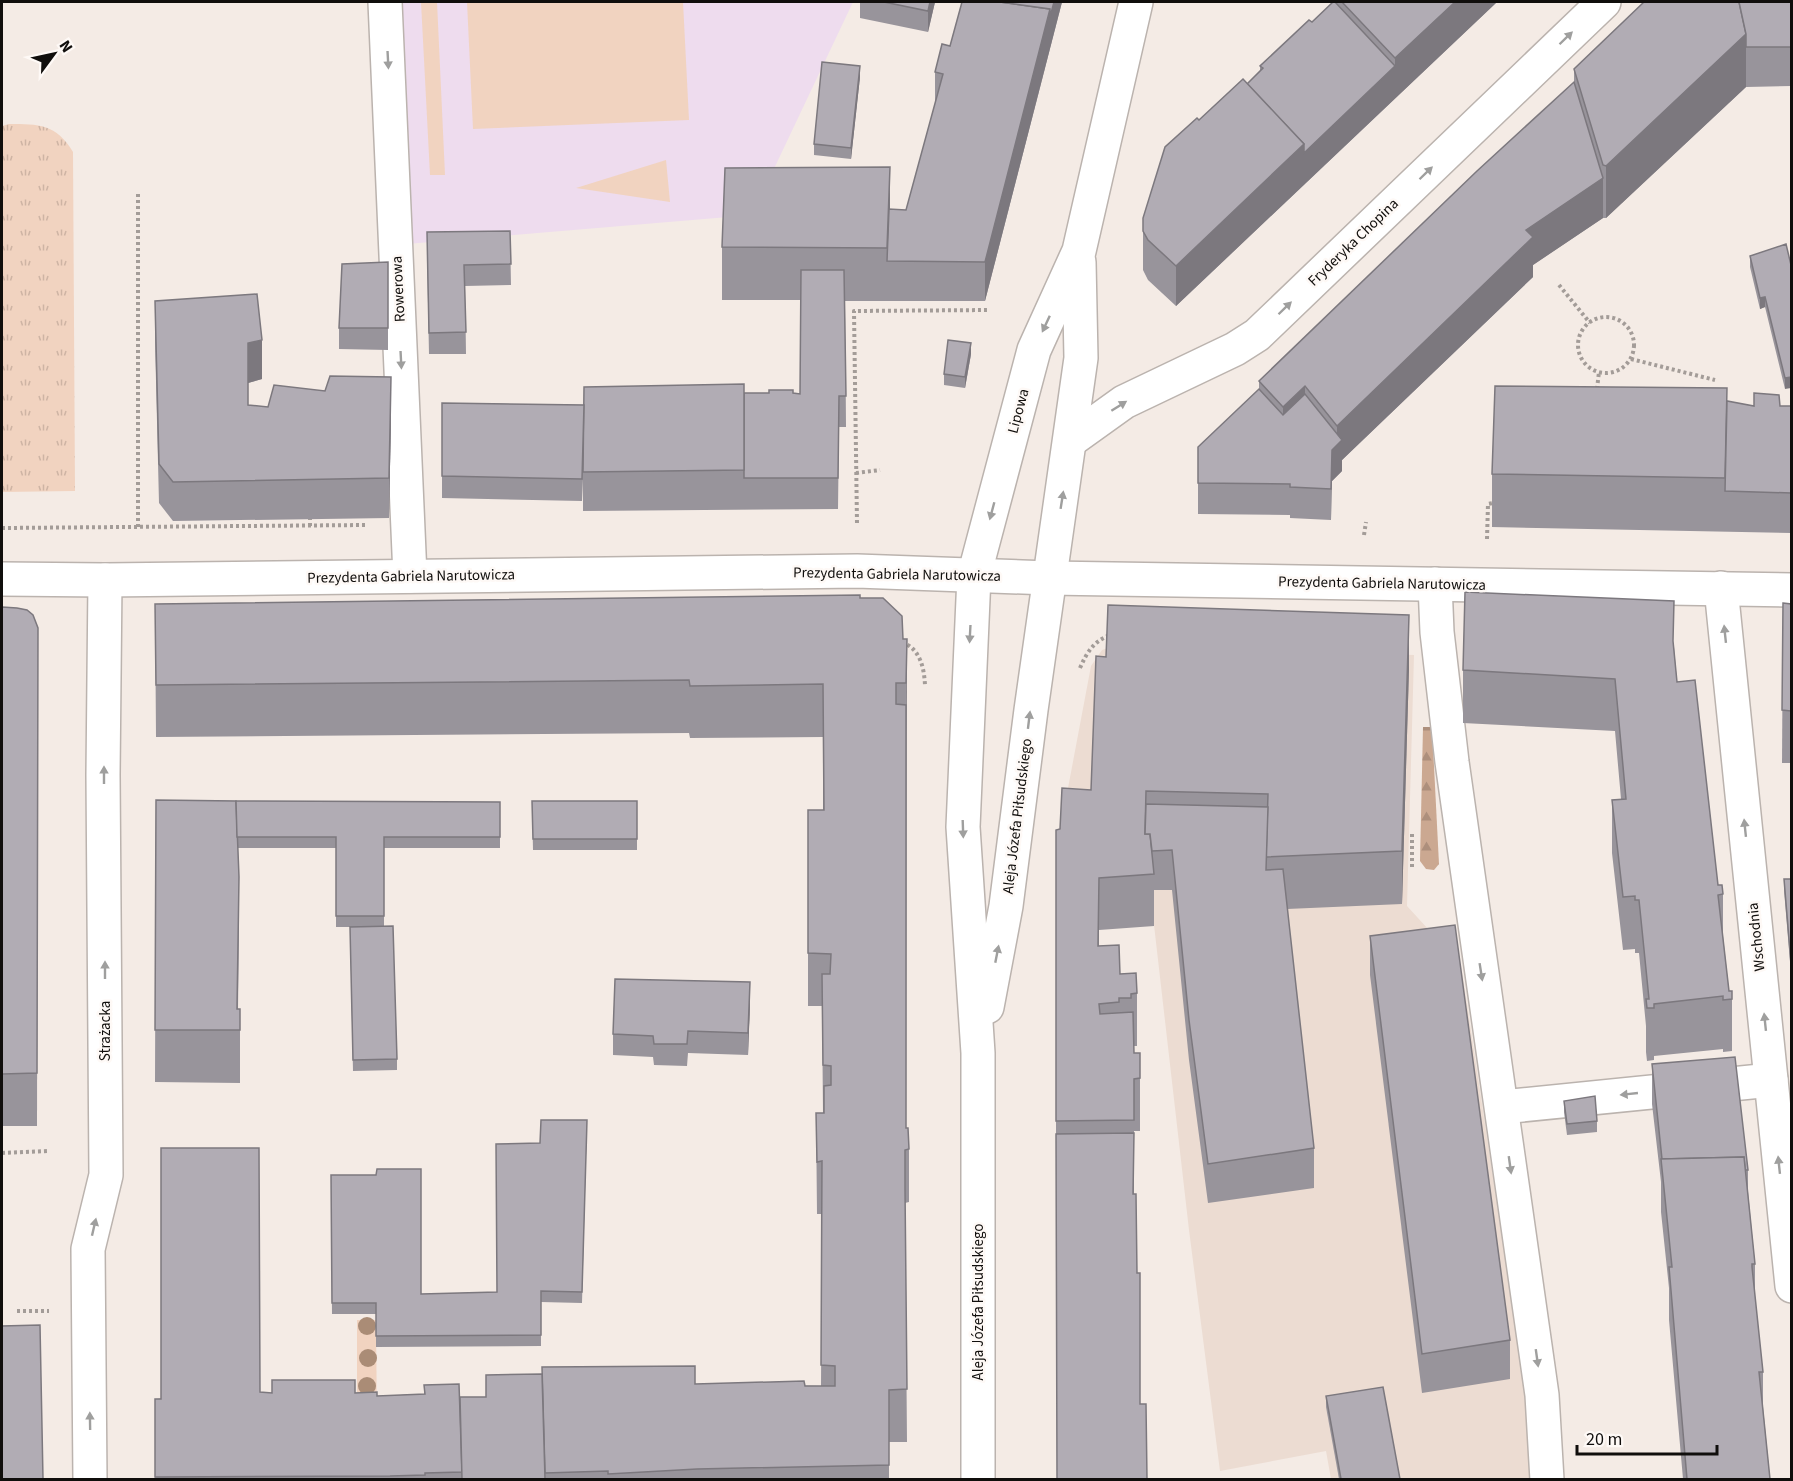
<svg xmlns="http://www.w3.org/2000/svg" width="1793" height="1481" font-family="'Source Sans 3',sans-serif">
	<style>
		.built { fill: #ecdcd2 }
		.education { fill: #eedcee }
		.grass { fill: url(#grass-tufts) }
		.forest { fill: url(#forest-firs) }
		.garden { fill: #f1d3c0 }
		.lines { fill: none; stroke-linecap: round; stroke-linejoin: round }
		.minor-casing { stroke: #bbb3ae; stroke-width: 36 }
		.tertiary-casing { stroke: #bbb3ae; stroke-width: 36 }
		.path { stroke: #a39c98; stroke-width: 4; stroke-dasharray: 3 3; stroke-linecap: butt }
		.minor { stroke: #fff; stroke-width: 33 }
		.tertiary { stroke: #fff; stroke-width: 33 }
		.tree { fill: #aa8c76 }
		.wall { fill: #98949b }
		.shaded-wall { fill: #7c787e }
		.building { fill: #b1acb4; stroke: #7c787e; stroke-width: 1.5 }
		.oneway { fill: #9f9f9e }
		.labels { text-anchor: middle; stroke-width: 5; stroke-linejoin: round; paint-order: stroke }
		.street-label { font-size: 15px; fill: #100e0c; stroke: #fef9f6 }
	</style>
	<defs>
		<pattern id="grass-tufts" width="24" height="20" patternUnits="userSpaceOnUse" patternTransform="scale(1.5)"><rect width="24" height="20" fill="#f1d3c0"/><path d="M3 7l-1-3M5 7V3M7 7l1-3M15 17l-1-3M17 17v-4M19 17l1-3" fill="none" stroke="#ceb4a4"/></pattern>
		<pattern id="forest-firs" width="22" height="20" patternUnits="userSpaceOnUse" patternTransform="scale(1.5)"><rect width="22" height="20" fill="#cba891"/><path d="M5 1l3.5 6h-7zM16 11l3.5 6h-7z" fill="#ad8f7c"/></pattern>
	</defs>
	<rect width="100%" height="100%" fill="#f4ebe5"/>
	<path class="built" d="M1124,643L1414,655L1407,906L1461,965L1524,1382L1537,1479H1331L1326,1451L1220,1471L1189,1230L1150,890L1059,836L1091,666L1102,650Z"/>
	<path class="education" d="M396,2H853L752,215L407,244Z"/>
	<g class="grass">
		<path d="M9,124C39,124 56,124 73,152L75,491L2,492V126Z"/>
		<path d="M357,1320H376L377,1428H357Z"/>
	</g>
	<path class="forest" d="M1423,727H1432L1439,864L1434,870L1426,869L1420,861Z"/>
	<g class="garden">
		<path d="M421,2H437L445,175H430Z"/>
		<path d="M467,2H683L689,120L473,129Z"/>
		<path d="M666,160L670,202L576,188Z"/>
	</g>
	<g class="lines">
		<g class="minor-casing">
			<g id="minor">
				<path d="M385,2L410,576"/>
				<path d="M1071,440L1124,402L1235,349L1257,335L1604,2"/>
				<path d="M1049,578L1792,590"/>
				<path d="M1435,584L1437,632L1452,762L1542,1395L1547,1480"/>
				<path d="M1721,588L1792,1286"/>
				<path d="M1502,1107L1771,1080"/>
				<path d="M90,1480L88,1249L106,1175L103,775L105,580"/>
			</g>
		</g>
		<g class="tertiary-casing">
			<g id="tertiary">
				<path d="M2,579L105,580L857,571L1049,578"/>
				<path d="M987,1007L1006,906L1031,710L1081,358L1079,262"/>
				<path d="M978,1480V1053L963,827L974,576L1034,350L1079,251L1136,2"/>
			</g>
		</g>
		<g class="path">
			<path d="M138,194V528"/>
			<path d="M1559,285L1590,323"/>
			<circle cx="1606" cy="345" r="28"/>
			<path d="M1631,359L1715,380"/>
			<path d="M1597,389L1599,372"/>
			<path d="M856,473L880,470"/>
			<path d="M857,523L854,311L990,310"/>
			<path d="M310,526V519"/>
			<path d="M2,528L366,525"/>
			<path d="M1364,535L1366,522"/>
			<path d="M1487,539L1488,504L1493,503"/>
			<path d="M902,642C920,649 924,667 925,685"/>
			<path d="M1080,668C1087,652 1094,641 1110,635"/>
			<path d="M1412,834V868"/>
			<path d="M2,1153L47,1151"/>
			<path d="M17,1311H49"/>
		</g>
		<use href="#minor" class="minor"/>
		<use href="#tertiary" class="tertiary"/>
	</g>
	<g class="tree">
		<circle cx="367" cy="1326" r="9"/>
		<circle cx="368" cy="1358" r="9"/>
		<circle cx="367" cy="1386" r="9"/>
	</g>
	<g class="wall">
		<path d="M860,2H935L928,32L860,18Z"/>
		<path d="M962,2H1062L985,301H845L846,427H839L838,509L583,511V479L582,501L442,498V403L584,405L744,393L800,394V300H722V247L890,210H906L935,104V72L950,46Z"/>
		<path d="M1333,2H1497L1176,306L1148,280L1143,270V218L1199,120L1247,84L1260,71V66L1312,22Z"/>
		<path d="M1791,2V86L1746,87L1606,218H1603L1533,265V277L1342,460V471L1332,481L1331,520L1290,518V515L1198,514V447L1259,390V381L1574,82V69Z"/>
		<path d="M860,77L851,159L814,155V144Z"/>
		<path d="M510,231L511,285L465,286L466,354H429L427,253Z"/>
		<path d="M1786,244L1785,389L1765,307L1760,309L1750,267V256Z"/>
		<path d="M388,262V350L339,349V328Z"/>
		<path d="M155,301L262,379L248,383V405L268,407L391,416L389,518L173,521L159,503L155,341Z"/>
		<path d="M971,354L965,388L944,385V374Z"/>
		<path d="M1727,401L1754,406H1791V533L1492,527V474Z"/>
		<path d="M860,598L903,639H907L906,1128L909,1149V1202L905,1203L907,1442H889V1479H155V1399L260,1392L272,1393V1380L377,1396L424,1394V1385L460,1397H486L695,1384L821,1386L822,1214H817L816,1113H823L822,1006H808V810H823V737L690,738L689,733L156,737L155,604Z"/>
		<path d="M1783,603L1791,604V763H1782Z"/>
		<path d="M2,607L38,628L37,1126H2Z"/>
		<path d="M1674,647L1677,682L1718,885L1723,894V936L1729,991L1732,999V1051L1723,1052V1049L1654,1056V1060L1647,1061L1646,1052V1026L1639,953H1635V949L1623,950L1612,853V800L1621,799L1615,731L1463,723V670Z"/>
		<path d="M1106,657L1409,668L1402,904L1287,909L1314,1148V1188L1208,1203L1189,1060L1172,890H1154V926L1099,930V946L1120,974L1137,993V1046H1134V1053H1140V1131H1134V1194L1137,1273L1140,1404L1147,1479L1056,1174V830L1060,829L1091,790Z"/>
		<path d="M156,800L236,801L500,802V848H384V926L397,1059V1070L353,1071L350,927H336V848H238L239,929L238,1009H240V1083L155,1082Z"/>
		<path d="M532,801H637V850H533Z"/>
		<path d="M1784,879H1791V974L1784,890Z"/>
		<path d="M1370,936L1510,1340V1379L1422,1393L1370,975Z"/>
		<path d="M750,1003L748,1055L688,1053L687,1066L654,1065L653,1057L613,1055V1034Z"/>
		<path d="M1652,1064L1748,1170V1192L1755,1264V1301L1763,1372V1407L1770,1479H1683L1669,1320V1288L1661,1212V1182L1652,1104Z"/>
		<path d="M1564,1101L1597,1121V1132L1567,1135L1564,1112Z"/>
		<path d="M587,1120L582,1303L541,1302V1346L376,1347V1314H332L331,1175L421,1294L497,1292L540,1143Z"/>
		<path d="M1326,1396L1400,1479H1339L1326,1407Z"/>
	</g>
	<g class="shaded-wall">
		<path d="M930,2H935L928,32V11Z"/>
		<path d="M1054,2H1062L985,301V262L1050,9Z"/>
		<path d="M1455,2H1497L1176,306V266L1304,144L1395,66V58Z"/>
		<path d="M1746,34V87L1606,218V166Z"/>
		<path d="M860,66V77L851,159V148Z"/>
		<path d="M890,167V220L887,261V248Z"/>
		<path d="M1603,178V218L1533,265V277L1342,460V471L1332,481L1331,520L1332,450L1337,445V426L1526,230Z"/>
		<path d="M1765,297V307L1760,309V298Z"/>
		<path d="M262,340V379L248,383V343Z"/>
		<path d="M971,343V354L965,388V377Z"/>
		<path d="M391,377V416L389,518V478Z"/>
		<path d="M1791,377V388L1785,389V378Z"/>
		<path d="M1305,386V425L1283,446V407Z"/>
		<path d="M1409,615V668L1402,904V851Z"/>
		<path d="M907,639V692L906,735Z"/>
		<path d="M750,982V1003L748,1055V1033Z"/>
	</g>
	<g class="building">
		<path d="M884,2H930L928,11Z"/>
		<path d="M962,2H1000L1050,9L985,262L887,261L889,209L906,210L943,74L935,72L942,44L950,46Z"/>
		<path d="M1000,2H1054L1050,17V9Z"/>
		<path d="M1333,2H1335L1395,66L1304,153V144L1247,84L1263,68L1260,66L1309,20L1312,22Z"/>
		<path d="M1342,2H1455L1395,58Z"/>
		<path d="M1644,2H1739L1746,34L1606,166L1603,165L1574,69Z"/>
		<path d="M1739,2H1791V47H1746V34Z"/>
		<path d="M822,62L860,66L851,148L814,144Z"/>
		<path d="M1243,79L1304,144L1176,266L1148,240L1143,231V218L1165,147L1197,118L1199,120Z"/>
		<path d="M1574,82L1603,178L1526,230L1533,237L1337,426L1305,386L1283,407L1259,381L1477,171Z"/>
		<path d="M890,167L887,248L722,247L725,168Z"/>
		<path d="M510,231L511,264L464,265L466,332L429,333L427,232Z"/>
		<path d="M1786,244L1791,265V377L1785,378L1765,297L1760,298L1750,256Z"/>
		<path d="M388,262V328H339L342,264Z"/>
		<path d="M801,270H844L846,396H839L838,478H744V393H769V390H793V393L800,394Z"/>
		<path d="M257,294L262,340L248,343V405L268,407L274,385L325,391L330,376L391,377L389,478L173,482L159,464L155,301Z"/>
		<path d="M948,340L971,343L965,377L944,374Z"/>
		<path d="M744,384V470L583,472L584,387Z"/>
		<path d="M1495,386L1727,388L1725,478L1492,474Z"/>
		<path d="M1259,389L1283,415L1305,394L1342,440L1332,450L1331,489L1290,487V484L1198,483V447Z"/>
		<path d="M1754,393L1779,395L1780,406H1791V493L1725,491L1727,401L1754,406Z"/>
		<path d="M442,403L584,405L582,479L442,476Z"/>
		<path d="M1465,592L1674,601L1673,641L1677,682L1695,680L1718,885H1722L1723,894L1718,895L1729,991H1732V999L1723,1000V996L1654,1004V1008H1647L1646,999H1649L1639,900H1635V896L1623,897L1612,800L1626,799L1615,679L1463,670Z"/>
		<path d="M860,595V598H883L902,616L903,639H907L906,683H896V704L906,705V1128H908L909,1149L905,1150V1189L907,1389L889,1390V1465L697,1469L608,1474V1471L545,1473L542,1367L695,1366V1384L804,1381L805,1386H835V1366L821,1365L822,1161L817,1162L816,1113H824V1086L831,1085V1066L823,1065L822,974H830L831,954L808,953V810H824L823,684L690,686L689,680L156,685L155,604Z"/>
		<path d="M1783,603L1791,604V711L1782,710Z"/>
		<path d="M1108,605L1409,615L1402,851L1266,857L1268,794L1146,791L1145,834H1150L1154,874L1099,878L1098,946L1119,945L1120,974L1136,973L1137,993L1131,994V998H1119V1002L1099,1004L1100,1014L1133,1012L1134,1053H1140V1078L1134,1079V1120L1056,1121V830L1060,829L1062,788L1091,790L1096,656L1106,657Z"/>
		<path d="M2,607L17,608L27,610L33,615L38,628L37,1073L2,1074Z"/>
		<path d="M156,800L236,801L239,877L237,1009H240V1030H155Z"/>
		<path d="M236,801L500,802V837H384V916H336V837H237Z"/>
		<path d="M532,801H637V839H533Z"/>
		<path d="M1146,804L1268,807L1266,870L1283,869L1314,1148L1208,1164L1189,1020L1172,850L1152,851L1150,834H1145Z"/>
		<path d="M1784,879H1791V963Z"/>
		<path d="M1455,925L1510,1340L1422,1354L1370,936Z"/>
		<path d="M393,926L397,1059L353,1060L350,927Z"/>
		<path d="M615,979L750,982L748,1033L688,1031L687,1044H654L653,1036L613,1034Z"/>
		<path d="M1735,1057L1748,1170H1745L1744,1157L1662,1159L1652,1064Z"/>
		<path d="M1595,1096L1597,1121L1567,1124L1564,1101Z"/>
		<path d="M541,1120H587L582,1292L541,1291V1335L376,1336V1303H332L331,1175H376L377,1169H421V1294L497,1292L496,1144L540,1143Z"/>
		<path d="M1134,1133L1133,1194H1136L1137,1273H1140V1404H1146L1147,1479H1057L1056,1134Z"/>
		<path d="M161,1148H259L260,1392L272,1393V1380H355V1393L377,1392V1396L425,1394L424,1385L459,1384L462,1472L425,1473V1475L390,1476L155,1477V1399H161Z"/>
		<path d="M1744,1157L1755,1264H1752V1267L1763,1372H1759L1770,1479H1687L1669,1267H1672L1661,1159Z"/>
		<path d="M40,1325L43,1479H2V1326Z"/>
		<path d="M542,1374L545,1479H462L460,1397H486V1375Z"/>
		<path d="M1383,1387L1400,1479H1341L1326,1396Z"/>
	</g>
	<defs><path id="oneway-solid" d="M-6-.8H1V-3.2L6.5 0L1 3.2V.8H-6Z" transform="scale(1.5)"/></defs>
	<g class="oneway">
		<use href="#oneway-solid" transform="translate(1566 38) rotate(-44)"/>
		<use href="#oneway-solid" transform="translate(388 60) rotate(87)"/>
		<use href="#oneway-solid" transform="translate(1426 173) rotate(-44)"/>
		<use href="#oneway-solid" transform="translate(1285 308) rotate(-44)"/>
		<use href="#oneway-solid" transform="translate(1046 324) rotate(115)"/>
		<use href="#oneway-solid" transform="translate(401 360) rotate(87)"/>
		<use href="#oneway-solid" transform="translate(1119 406) rotate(-32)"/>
		<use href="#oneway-solid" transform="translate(1062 500) rotate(-81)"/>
		<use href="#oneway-solid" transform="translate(992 511) rotate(105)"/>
		<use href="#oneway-solid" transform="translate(970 634) rotate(93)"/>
		<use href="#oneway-solid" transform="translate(1725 634) rotate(-96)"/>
		<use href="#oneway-solid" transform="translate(1029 720) rotate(-83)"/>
		<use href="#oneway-solid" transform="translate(104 775) rotate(-90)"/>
		<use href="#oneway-solid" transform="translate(1745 828) rotate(-96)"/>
		<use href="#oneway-solid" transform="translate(963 829) rotate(88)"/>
		<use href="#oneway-solid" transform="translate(997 954) rotate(-79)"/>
		<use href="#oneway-solid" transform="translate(105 970) rotate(-90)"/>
		<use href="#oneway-solid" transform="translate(1481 972) rotate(81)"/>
		<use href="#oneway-solid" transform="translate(1765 1022) rotate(-96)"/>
		<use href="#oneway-solid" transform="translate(1629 1094) rotate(174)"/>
		<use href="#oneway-solid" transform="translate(1510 1165) rotate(82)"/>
		<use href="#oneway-solid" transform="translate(1779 1165) rotate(-96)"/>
		<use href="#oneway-solid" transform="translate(94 1227) rotate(-77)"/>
		<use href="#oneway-solid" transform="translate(1537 1358) rotate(82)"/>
		<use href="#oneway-solid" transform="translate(90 1421) rotate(-91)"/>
	</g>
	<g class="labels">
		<g class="street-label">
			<text transform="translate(1353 242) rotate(-44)" y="5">Fryderyka Chopina</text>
			<text transform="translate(398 289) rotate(-93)" y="5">Rowerowa</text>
			<text transform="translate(1018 411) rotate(-75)" y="5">Lipowa</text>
			<text transform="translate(897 574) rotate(1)" y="5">Prezydenta Gabriela Narutowicza</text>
			<text transform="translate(411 576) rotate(-1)" y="5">Prezydenta Gabriela Narutowicza</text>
			<text transform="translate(1382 583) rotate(1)" y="5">Prezydenta Gabriela Narutowicza</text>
			<text transform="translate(1017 816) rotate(-83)" y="5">Aleja Józefa Piłsudskiego</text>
			<text transform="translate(1756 937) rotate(-96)" y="5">Wschodnia</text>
			<text transform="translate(105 1031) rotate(-90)" y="5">Strażacka</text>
			<text transform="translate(978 1302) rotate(-90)" y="5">Aleja Józefa Piłsudskiego</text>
		</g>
	</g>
	<rect width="1793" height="1481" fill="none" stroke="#100e0c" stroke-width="6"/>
	<g transform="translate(54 54) rotate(57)" stroke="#fef9f6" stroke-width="4.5" paint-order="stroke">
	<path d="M0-4.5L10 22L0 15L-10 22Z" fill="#100e0c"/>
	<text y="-9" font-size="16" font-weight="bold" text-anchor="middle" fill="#100e0c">N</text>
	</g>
	<path d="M1577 1445v9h140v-9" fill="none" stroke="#100e0c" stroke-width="3"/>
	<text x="1586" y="1445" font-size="18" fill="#100e0c" stroke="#fef9f6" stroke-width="4.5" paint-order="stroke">20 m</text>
</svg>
